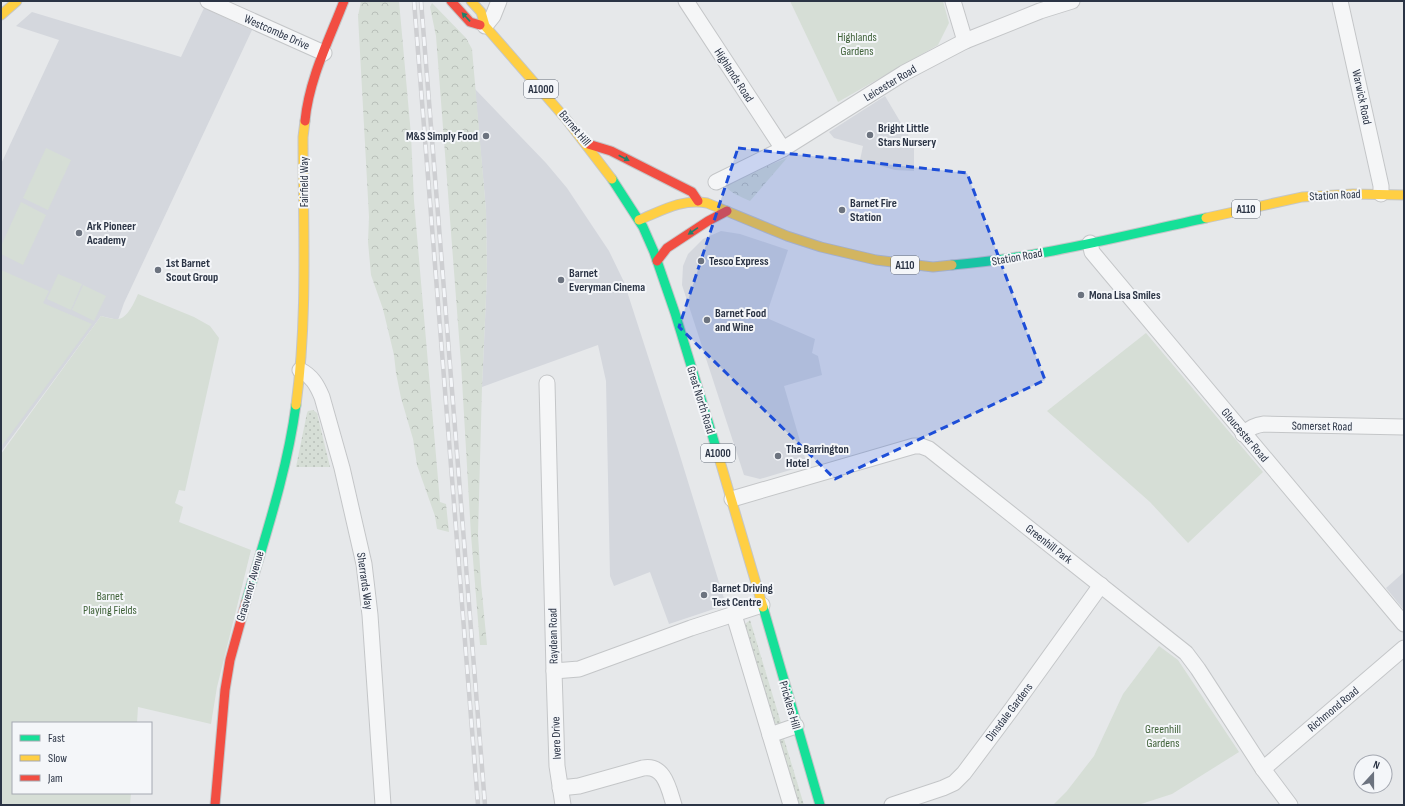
<svg xmlns="http://www.w3.org/2000/svg" width="1405" height="806" font-family="'Sofia Sans Condensed',sans-serif">
	<style>
		.built { fill: #d4d7dd }
		.grass { fill: url(#grass-dots) }
		.forest { fill: url(#forest-crowns) }
		.park { fill: #d6ded6 }
		.lines { fill: none; stroke-linecap: round; stroke-linejoin: round }
		.street-casing { stroke: #c4c6c8; stroke-width: 17 }
		.fast-casing { stroke: #c4c6c8; stroke-width: 11 }
		.slow-casing { stroke: #c4c6c8; stroke-width: 11 }
		.jam-casing { stroke: #c4c6c8; stroke-width: 11 }
		.street { stroke: #f5f6f7; stroke-width: 15 }
		.fast { stroke: #16e098; stroke-width: 9 }
		.slow { stroke: #ffcf43; stroke-width: 9 }
		.jam { stroke: #f24e42; stroke-width: 9 }
		.rail-casing { stroke: #cecfd2; stroke-width: 4.5 }
		.rail { stroke: #f4f6f9; stroke-width: 3; stroke-dasharray: 9; stroke-linecap: butt }
		.oneway { fill: #22816a }
		.marked { fill: #1d4ed8; fill-opacity: 0.2; stroke: #1d4ed8; stroke-width: 3; stroke-dasharray: 8 5; stroke-linejoin: round }
		.poi-dot { fill: #6c737f; stroke: #f4f6f9; stroke-width: 1.5 }
		.labels { text-anchor: middle; stroke-width: 4; stroke-linejoin: round; paint-order: stroke }
		.shield { fill: #f4f6f9; stroke: #676e7b; stroke-width: 1 }
		.shield-label { font-size: 11px; font-weight: bold; fill: #2b3445 }
		.street-label { font-size: 12px; fill: #2b3445; stroke: #f4f6f9 }
		.park-label { font-size: 12px; fill: #3f6138; stroke: #f4f6f9 }
		.poi-label { font-size: 12px; font-weight: bold; fill: #2b3445; stroke: #f4f6f9; text-anchor: start }
	</style>
	<defs>
		<pattern id="grass-dots" width="8" height="8" patternUnits="userSpaceOnUse"><rect width="8" height="8" fill="#d6ded6"/><path d="M2 2h.1M6 6h.1" fill="none" stroke="#b8bfb9" stroke-width="1.8" stroke-linecap="round"/></pattern>
		<pattern id="forest-crowns" width="20" height="18" patternUnits="userSpaceOnUse"><rect width="20" height="18" fill="#d6ded6"/><path d="M2 6a3 3 0 1 1 6 0M12 15a3 3 0 1 1 6 0" fill="none" stroke="#b8bfb9"/></pattern>
	</defs>
	<rect width="100%" height="100%" fill="#e6e8ea"/>
	<g class="built">
		<path d="M204,8L252,30L124,303L118,320L101,316L1,452V164L59,40L16,26L32,12L181,57Z"/>
		<path d="M475,89L546,163L567,188L609,251L624,282L677,446L726,605L669,624L650,572L614,586L610,576L606,381L598,345L482,387L487,275L486,210Z"/>
		<path d="M885,96L914,145V171L895,170L860,160L863,146L834,138L829,132Z"/>
		<path d="M721,231L740,234L788,250L769,307V319L815,339L812,353L818,356L822,375L784,386L807,465L760,479L744,475L682,285L683,266L688,254L703,239Z"/>
		<path d="M1404,572V610L1386,588Z"/>
	</g>
	<g class="grass">
		<path d="M313,410L317,413L330,467H296L307,413L308,411Z"/>
		<path d="M750,620L781,723L777,724L774,723L744,625Z"/>
		<path d="M784,739L804,805H796L779,743L780,740Z"/>
	</g>
	<g class="forest">
		<path d="M361,1H399L411,135L414,201L440,502L446,504L449,532L437,529L435,516L417,465L413,439L401,398L396,373L394,355L383,309L371,275L368,242L369,217L358,16Z"/>
		<path d="M432,3L466,38L472,49L486,210L487,275L482,387L478,535L481,583L487,645H480L471,535L461,363L436,36L430,7Z"/>
		<path d="M787,158L750,201C742,197 729,193 725,185L729,181Z"/>
	</g>
	<g class="park">
		<path d="M790,1H943L949,23L938,45L838,102Z"/>
		<path d="M46,148L71,160L48,210L23,198Z"/>
		<path d="M21,202L46,215L23,265L1,254V246Z"/>
		<path d="M1,270L49,291L43,303L92,324L1,447Z"/>
		<path d="M58,274L82,284L71,310L47,299Z"/>
		<path d="M83,285L106,296L94,321L72,310Z"/>
		<path d="M138,294L194,317L210,326L219,338L185,491L179,490L175,503L183,507L179,522L251,550L217,687L211,724L138,707L137,723H13V793H131L130,805H1V454L101,316C106,317 111,319 117,319C127,320 135,301 138,294Z"/>
		<path d="M1146,333L1263,472L1188,543L1150,502L1047,411Z"/>
		<path d="M1159,646L1178,660L1239,752L1172,794L1138,805H1053L1067,791L1094,756L1123,694Z"/>
	</g>
	<g class="lines">
		<g class="street-casing">
			<g id="street">
				<path d="M208,1L324,53"/>
				<path d="M686,1L783,149"/>
				<path d="M953,1L965,41"/>
				<path d="M1340,1L1381,186V194"/>
				<path d="M485,26L493,16L499,1"/>
				<path d="M716,182L783,149L904,73L965,41L1040,11L1072,1"/>
				<path d="M1090,243L1092,252L1097,258L1404,624"/>
				<path d="M300,370C312,376 317,385 322,397L342,468L364,564L370,615L383,805"/>
				<path d="M547,383L554,671L579,669L691,628L762,605"/>
				<path d="M1243,434C1250,428 1255,425 1264,424L1404,427"/>
				<path d="M732,499L914,446H921L929,449L1186,653L1198,669L1263,769L1290,805"/>
				<path d="M734,615L791,805"/>
				<path d="M554,671L557,766L563,805"/>
				<path d="M770,735L796,726"/>
				<path d="M1263,769L1404,648"/>
				<path d="M560,788L579,786L643,768C665,764 669,790 674,805"/>
				<path d="M892,805L943,788L954,783L964,773L1011,710L1101,585"/>
			</g>
		</g>
		<g class="fast-casing">
			<g id="fast">
				<path d="M612,179L643,227L654,252L675,313L717,451"/>
				<path d="M952,265C1038,258 1122,236 1206,218"/>
				<path d="M246,602C265,537 287,472 296,405"/>
				<path d="M763,607L820,805"/>
			</g>
		</g>
		<g class="slow-casing">
			<g id="slow">
				<path d="M471,1L481,12L485,26L566,119L612,179"/>
				<path d="M1,15L17,1"/>
				<path d="M1206,218L1302,197L1353,194L1404,195"/>
				<path d="M639,220C661,211 683,198 707,203L787,236L821,247L876,260L933,267L952,265"/>
				<path d="M296,405C308,317 303,226 303,137L305,121"/>
				<path d="M717,451L763,607"/>
			</g>
		</g>
		<g class="jam-casing">
			<g id="jam">
				<path d="M451,1L470,22L480,25"/>
				<path d="M305,121C309,79 329,40 344,1"/>
				<path d="M588,144L611,151L692,192L698,201"/>
				<path d="M657,261L667,248L708,221L727,211"/>
				<path d="M215,805L225,690L230,660L246,602"/>
			</g>
		</g>
		<use href="#street" class="street"/>
		<use href="#fast" class="fast"/>
		<use href="#slow" class="slow"/>
		<use href="#jam" class="jam"/>
		<g class="rail-casing">
			<g id="rail">
				<path d="M414,1L478,805"/>
				<path d="M421,1L485,805"/>
			</g>
		</g>
		<use href="#rail" class="rail"/>
	</g>
	<defs><path id="oneway-solid" d="M-6-.8H1V-3.2L6.5 0L1 3.2V.8H-6Z"/></defs>
	<g class="oneway">
		<use href="#oneway-solid" transform="translate(466 17) rotate(-133)"/>
		<use href="#oneway-solid" transform="translate(624 158) rotate(27)"/>
		<use href="#oneway-solid" transform="translate(693 231) rotate(146)"/>
	</g>
	<path class="marked" d="M738,148L967,173L1045,380L835,479L679,327Z"/>
	<g class="poi-dot">
		<circle cx="870" cy="135" r="4"/>
		<circle cx="486" cy="136" r="4"/>
		<circle cx="842" cy="210" r="4"/>
		<circle cx="79" cy="233" r="4"/>
		<circle cx="701" cy="261" r="4"/>
		<circle cx="158" cy="270" r="4"/>
		<circle cx="561" cy="280" r="4"/>
		<circle cx="1081" cy="295" r="4"/>
		<circle cx="707" cy="320" r="4"/>
		<circle cx="778" cy="456" r="4"/>
		<circle cx="704" cy="595" r="4"/>
	</g>
	<g class="labels">
		<g class="shield">
			<rect x="524" y="80" width="34" height="18" rx="3"/>
			<rect x="1232" y="200" width="28" height="18" rx="3"/>
			<rect x="891" y="256" width="28" height="18" rx="3"/>
			<rect x="701" y="444" width="34" height="18" rx="3"/>
		</g>
		<g class="shield-label">
			<text x="541" y="93">A1000</text>
			<text x="1246" y="213">A110</text>
			<text x="905" y="269">A110</text>
			<text x="718" y="457">A1000</text>
		</g>
		<g class="street-label">
			<text transform="translate(277 32) rotate(24)" y="4">Westcombe Drive</text>
			<text transform="translate(734 75) rotate(57)" y="4">Highlands Road</text>
			<text transform="translate(890 83) rotate(-31)" y="4">Leicester Road</text>
			<text transform="translate(1362 97) rotate(78)" y="4">Warwick Road</text>
			<text transform="translate(575 128) rotate(50)" y="4">Barnet Hill</text>
			<text transform="translate(304 182) rotate(-90)" y="4">Fairfield Way</text>
			<text transform="translate(1335 195) rotate(-3)" y="4">Station Road</text>
			<text transform="translate(1017 257) rotate(-10)" y="4">Station Road</text>
			<text transform="translate(701 400) rotate(73)" y="4">Great North Road</text>
			<text transform="translate(1322 426) rotate(1)" y="4">Somerset Road</text>
			<text transform="translate(1245 435) rotate(50)" y="4">Gloucester Road</text>
			<text transform="translate(1049 544) rotate(38)" y="4">Greenhill Park</text>
			<text transform="translate(365 581) rotate(82)" y="4">Sherrards Way</text>
			<text transform="translate(250 586) rotate(-74)" y="4">Grasvenor Avenue</text>
			<text transform="translate(553 636) rotate(-91)" y="4">Raydean Road</text>
			<text transform="translate(790 705) rotate(74)" y="4">Pricklers Hill</text>
			<text transform="translate(1333 709) rotate(-40)" y="4">Richmond Road</text>
			<text transform="translate(1009 712) rotate(-53)" y="4">Dinsdale Gardens</text>
			<text transform="translate(556 738) rotate(-92)" y="4">Ivere Drive</text>
		</g>
		<g class="park-label">
			<text x="857" y="41">Highlands<tspan x="857" dy="14">Gardens</tspan></text>
			<text x="110" y="600">Barnet<tspan x="110" dy="14">Playing Fields</tspan></text>
			<text x="1163" y="733">Greenhill<tspan x="1163" dy="14">Gardens</tspan></text>
		</g>
		<g class="poi-label">
			<text x="878" y="132">Bright Little<tspan x="878" dy="14">Stars Nursery</tspan></text>
			<text x="478" y="140" text-anchor="end">M&amp;S Simply Food</text>
			<text x="850" y="207">Barnet Fire<tspan x="850" dy="14">Station</tspan></text>
			<text x="87" y="230">Ark Pioneer<tspan x="87" dy="14">Academy</tspan></text>
			<text x="709" y="265">Tesco Express</text>
			<text x="166" y="267">1st Barnet<tspan x="166" dy="14">Scout Group</tspan></text>
			<text x="569" y="277">Barnet<tspan x="569" dy="14">Everyman Cinema</tspan></text>
			<text x="1089" y="299">Mona Lisa Smiles</text>
			<text x="715" y="317">Barnet Food<tspan x="715" dy="14">and Wine</tspan></text>
			<text x="786" y="453">The Barrington<tspan x="786" dy="14">Hotel</tspan></text>
			<text x="712" y="592">Barnet Driving<tspan x="712" dy="14">Test Centre</tspan></text>
		</g>
	</g>
	<rect width="1405" height="806" fill="none" stroke="#2b3445" stroke-width="4"/>
	<rect x="12" y="722" width="140" height="72" fill="#f4f6f9" stroke="#a4a8b1"/>
	<rect x="20" y="735" width="20" height="6" fill="#16e098" stroke="#a4a8b1"/>
	<text x="48" y="742" font-size="12" fill="#2b3445">Fast</text>
	<rect x="20" y="755" width="20" height="6" fill="#ffcf43" stroke="#a4a8b1"/>
	<text x="48" y="762" font-size="12" fill="#2b3445">Slow</text>
	<rect x="20" y="775" width="20" height="6" fill="#f24e42" stroke="#a4a8b1"/>
	<text x="48" y="782" font-size="12" fill="#2b3445">Jam</text>
	<g transform="translate(1373 774) rotate(21)"><circle r="19" fill="#f4f6f9" stroke="#a4a8b1"/>
	<path d="M0-3L7 15L0 10L-7 15Z" fill="#6c737f"/>
	<text y="-6" font-size="11" font-weight="bold" text-anchor="middle" fill="#2b3445">N</text>
	</g>
</svg>
